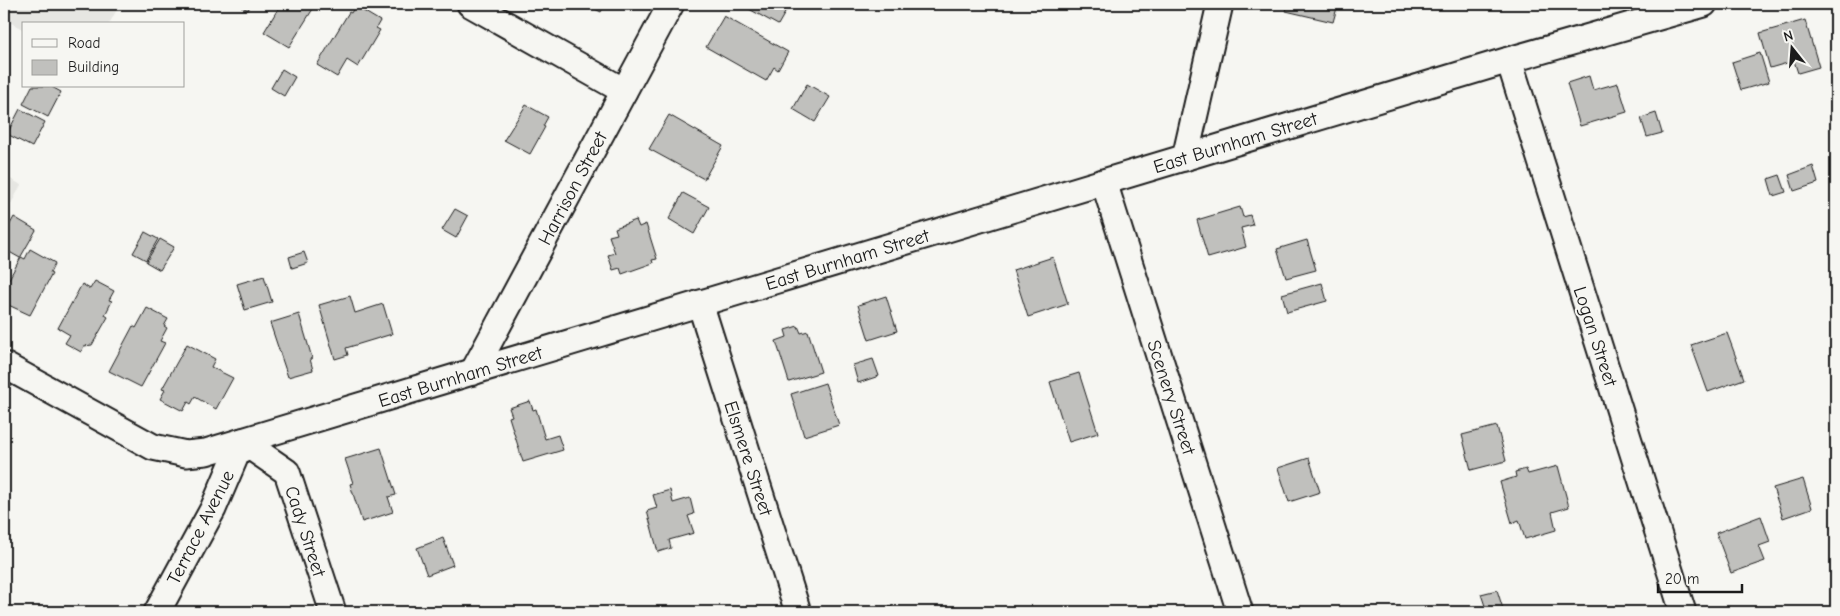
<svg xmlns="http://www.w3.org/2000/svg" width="1840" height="616" font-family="'Comic Neue',sans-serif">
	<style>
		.built { fill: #e6e6e2 }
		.building { fill: #c0c0bd; stroke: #1c1c1c }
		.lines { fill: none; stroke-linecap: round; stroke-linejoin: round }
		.minor-casing { stroke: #1c1c1c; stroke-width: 29 }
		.minor { stroke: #f6f6f2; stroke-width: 25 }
		.labels { text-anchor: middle; stroke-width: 4; stroke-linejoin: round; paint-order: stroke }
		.street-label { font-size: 19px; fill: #1c1c1c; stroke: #f6f6f2 }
	</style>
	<rect width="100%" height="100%" fill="#f6f6f2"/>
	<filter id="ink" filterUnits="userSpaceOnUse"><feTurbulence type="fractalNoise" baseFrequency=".02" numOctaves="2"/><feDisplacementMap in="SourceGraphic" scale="10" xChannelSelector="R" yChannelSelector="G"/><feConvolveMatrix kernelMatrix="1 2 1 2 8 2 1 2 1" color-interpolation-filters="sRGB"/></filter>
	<g filter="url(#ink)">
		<g class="built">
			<path d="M4,4H120L109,24H24V30L4,19Z"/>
			<path d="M4,175L21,185L4,217Z"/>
		</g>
		<g class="building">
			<path d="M236,4H251L248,10Z"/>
			<path d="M281,4H316L289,47L264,32Z"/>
			<path d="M585,4H605L601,12Z"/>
			<path d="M740,4H790L778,25Z"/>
			<path d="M1288,4H1338L1333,22L1286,11Z"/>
			<path d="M355,6L380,21L376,28L380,30L358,67L347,60L337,77L317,65L349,12L351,13Z"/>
			<path d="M724,16L788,52L778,70L774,67L766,81L706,47Z"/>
			<path d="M1805,20L1819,67L1798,73L1794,61L1770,68L1760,33Z"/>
			<path d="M1760,53L1769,82L1741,90L1732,62Z"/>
			<path d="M282,69L295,77L284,96L271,88Z"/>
			<path d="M1589,76L1593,90L1618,83L1627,112L1580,126L1567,83Z"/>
			<path d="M807,84L830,97L815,122L793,109Z"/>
			<path d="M32,86H50L61,92L48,117L23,104Z"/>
			<path d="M526,105L548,117L543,126L545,127L530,154L504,140Z"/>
			<path d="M20,109L45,122L32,147L7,134Z"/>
			<path d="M1656,113L1662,133L1647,137L1641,118Z"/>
			<path d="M669,115L723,146L704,179L649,149Z"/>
			<path d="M1813,166L1818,183L1794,191L1789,175Z"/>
			<path d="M1780,175L1786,192L1773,196L1768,179Z"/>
			<path d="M683,193L709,207L694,234L669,219Z"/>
			<path d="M1240,207L1243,217L1250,215L1253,225L1241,228L1246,247L1208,258L1197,220Z"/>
			<path d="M455,209L468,216L456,238L442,230Z"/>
			<path d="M14,217L36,230L20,258L4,249V235Z"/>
			<path d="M636,220L639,227L646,224L657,259L652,260L653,263L622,274L620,268L613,270L608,255L615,253L609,236L617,234L615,228Z"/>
			<path d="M145,232L158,239L146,260L133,253Z"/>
			<path d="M160,239L174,247L160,270L146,262Z"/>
			<path d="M1307,240L1316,270L1286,278L1277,249Z"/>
			<path d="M30,249L55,263L50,273L52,274L30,315L4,303V288L21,257L25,259Z"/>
			<path d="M304,252L308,263L292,268L289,257Z"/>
			<path d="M1053,257L1068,304L1028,317L1013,270Z"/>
			<path d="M264,276L272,302L245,310L237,284Z"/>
			<path d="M95,281L114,291L109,300L112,301L105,315L108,317L92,345L84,346L81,352L65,343L70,335L58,328L82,284L90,289Z"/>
			<path d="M1322,283L1327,301L1287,312L1282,294Z"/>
			<path d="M350,296L355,313L383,304L392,334L346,348L348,355L335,359L319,305Z"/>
			<path d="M886,296L897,331L869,340L858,305Z"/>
			<path d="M147,308L168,319L164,326L167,328L160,341L165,343L141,387L109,371L133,326L136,328Z"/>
			<path d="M299,314L312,358L310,359L313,370L288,377L270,323Z"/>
			<path d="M798,326L801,333L808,331L821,372L789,382L776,341L787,337L785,330Z"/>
			<path d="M1727,333L1744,379L1708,392L1691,345Z"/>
			<path d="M187,344L215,359L211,367L233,378L216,409L195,397L191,404L188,402L183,411L160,399L165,390L162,389Z"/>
			<path d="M873,359L879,376L858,383L853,365Z"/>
			<path d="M1079,373L1098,433L1069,442L1050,382Z"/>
			<path d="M825,383L839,425L804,436L791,394Z"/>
			<path d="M530,401L533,410L536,409L545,439L558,435L563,450L523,462L509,417L512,416L509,408Z"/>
			<path d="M1497,426L1506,461L1471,470L1462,435Z"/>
			<path d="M381,448L396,495L388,497L393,512L362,522L350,484L353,483L345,459Z"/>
			<path d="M1309,458L1320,492L1289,502L1278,468Z"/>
			<path d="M1558,466L1569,507L1552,512L1556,530L1525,539L1519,520L1512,523L1500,482L1516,477L1515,472L1526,469L1528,474Z"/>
			<path d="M1803,479L1812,508L1783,518L1773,488Z"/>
			<path d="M670,490L673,503L690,498L694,514L688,516L694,533L669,540L671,548L658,552L647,511L657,508L653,495Z"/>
			<path d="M1761,516L1770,542L1759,546L1765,561L1731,573L1716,533Z"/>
			<path d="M443,538L453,565L427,575L417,548Z"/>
			<path d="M1497,590L1504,612H1487L1481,594Z"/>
			<path d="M891,606L893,612H872Z"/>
		</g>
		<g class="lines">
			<g class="minor-casing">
				<g id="minor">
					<path d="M470,4L624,91"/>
					<path d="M1509,60L1683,612"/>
					<path d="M1185,158L1220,4"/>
					<path d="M1104,182L1240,612"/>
					<path d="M700,303L798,612"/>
					<path d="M4,365L153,447L186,454L206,452L1509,60L1704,4"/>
					<path d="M473,372L671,4"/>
					<path d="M157,612L213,509L242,441L287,472L333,612"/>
				</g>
			</g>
			<use href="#minor" class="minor"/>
		</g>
	</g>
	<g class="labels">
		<g class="street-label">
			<text transform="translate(1235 142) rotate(-17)" y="7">East Burnham Street</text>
			<text transform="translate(572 188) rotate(-62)" y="7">Harrison Street</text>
			<text transform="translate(847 259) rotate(-17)" y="7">East Burnham Street</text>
			<text transform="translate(1596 336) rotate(72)" y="7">Logan Street</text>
			<text transform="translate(460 376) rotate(-17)" y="7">East Burnham Street</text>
			<text transform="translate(1172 397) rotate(72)" y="7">Scenery Street</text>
			<text transform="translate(749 458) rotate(72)" y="7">Elsmere Street</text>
			<text transform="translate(200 527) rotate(-63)" y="7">Terrace Avenue</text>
			<text transform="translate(306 531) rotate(72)" y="7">Cady Street</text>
		</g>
	</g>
	<rect width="1840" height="616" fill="none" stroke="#f6f6f2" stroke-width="20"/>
	<rect x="10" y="10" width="1820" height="596" fill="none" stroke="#1c1c1c" stroke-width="2" filter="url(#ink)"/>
	<rect x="22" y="22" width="162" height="65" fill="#f6f6f2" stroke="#9f9f9c"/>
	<rect x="32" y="39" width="25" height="8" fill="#f6f6f2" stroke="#9f9f9c"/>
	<text x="68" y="48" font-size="15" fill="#1c1c1c">Road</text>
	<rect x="32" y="60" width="25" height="15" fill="#c0c0bd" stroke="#9f9f9c"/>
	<text x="68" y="72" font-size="15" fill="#1c1c1c">Building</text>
	<g transform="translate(1792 48) rotate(343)" stroke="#f6f6f2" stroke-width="4" paint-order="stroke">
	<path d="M0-4L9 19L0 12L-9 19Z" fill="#1c1c1c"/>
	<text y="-8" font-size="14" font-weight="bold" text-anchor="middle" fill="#1c1c1c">N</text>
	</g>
	<path d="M1658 584v8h84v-8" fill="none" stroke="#1c1c1c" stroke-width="2.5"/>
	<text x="1665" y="584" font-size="15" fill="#1c1c1c" stroke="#f6f6f2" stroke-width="4" paint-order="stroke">20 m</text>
</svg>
